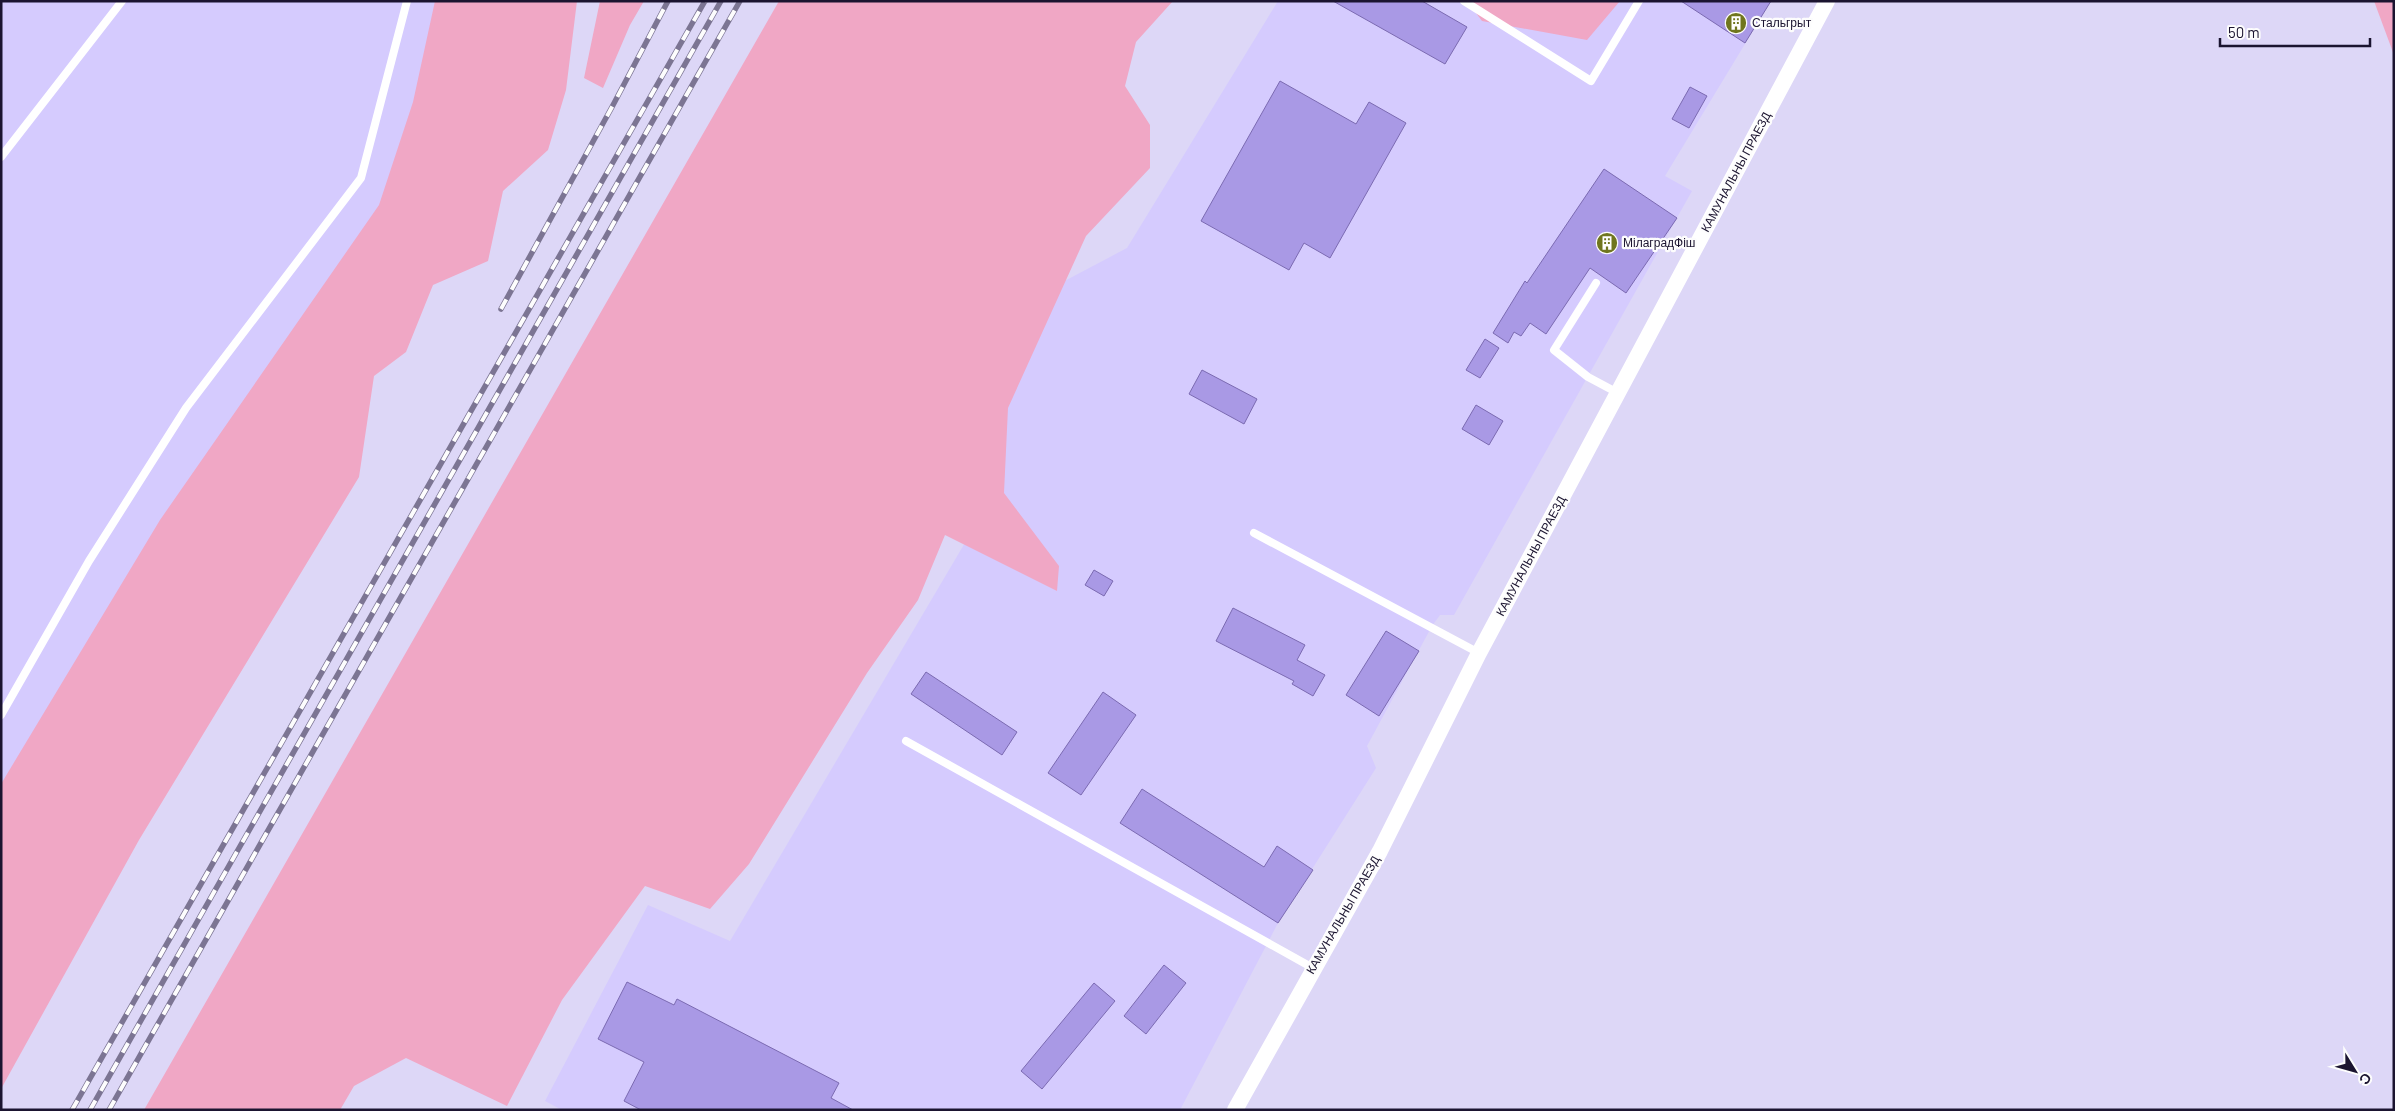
<svg xmlns="http://www.w3.org/2000/svg" width="2395" height="1111" font-family="Barlow,sans-serif">
	<style>
		.built { fill: #d5cbfe }
		.green { fill: #f0a7c5 }
		.building { fill: #a999e5; stroke: #7b6ab1 }
		.lines { fill: none; stroke-linecap: round; stroke-linejoin: round }
		.lane { stroke: #fff; stroke-width: 8 }
		.street { stroke: #fff; stroke-width: 16 }
		.rail-casing { stroke: #7c7593; stroke-width: 5.5 }
		.rail { stroke: #fdfdfd; stroke-width: 4; stroke-dasharray: 11; stroke-linecap: butt }
		.labels { text-anchor: middle; stroke-width: 4.5; stroke-linejoin: round; paint-order: stroke }
		.poi-label { font-size: 12px; fill: #1b1430; stroke: #fdfdfd; text-anchor: start }
		.street-label { font-size: 12px; fill: #1b1430; stroke: #fdfdfd }
	</style>
	<rect width="100%" height="100%" fill="#ddd7f7"/>
	<g class="built">
		<path d="M1,1H534L1,852Z"/>
		<path d="M1278,1H1771L1665,176L1692,191L1454,615H1440L1432,626L1367,746L1376,768L1278,923L1180,1110H562L545,1101L648,905L730,941L969,536L1040,294L1127,248Z"/>
	</g>
	<g class="green">
		<path d="M435,1H577L566,90L548,150L503,191L488,261L433,285L406,352L374,376L359,477L139,840L1,1089V784L160,520L379,205L413,102Z"/>
		<path d="M600,1H644L630,25L603,88L584,78Z"/>
		<path d="M779,1H1173L1136,42L1125,86L1150,125V168L1086,236L1008,408L1004,493L1059,566L1057,591L945,535L918,600L867,673L749,864L710,909L645,886L562,1000L507,1106L406,1058L354,1086L340,1110H144Z"/>
		<path d="M1467,1H1620L1587,40L1482,21Z"/>
		<path d="M2374,1H2394V55Z"/>
	</g>
	<g class="building">
		<path d="M1333,1H1422L1467,27L1445,64Z"/>
		<path d="M1681,1H1771L1745,43Z"/>
		<path d="M1280,81L1356,124L1369,102L1406,123L1330,258L1304,243L1289,270L1201,221Z"/>
		<path d="M1690,87L1707,96L1689,128L1672,119Z"/>
		<path d="M1604,169L1677,218L1626,293L1590,268L1546,334L1530,323L1521,336L1514,332L1508,343L1493,333L1525,281L1527,283Z"/>
		<path d="M1485,339L1499,348L1480,378L1466,370Z"/>
		<path d="M1202,370L1257,399L1244,424L1189,394Z"/>
		<path d="M1476,405L1503,421L1489,445L1462,429Z"/>
		<path d="M1094,570L1113,581L1104,596L1085,585Z"/>
		<path d="M1233,608L1305,645L1297,660L1325,675L1313,696L1292,684L1294,681L1216,641Z"/>
		<path d="M1386,631L1419,651L1379,716L1346,695Z"/>
		<path d="M926,672L1017,732L1002,755L911,694Z"/>
		<path d="M1103,692L1136,715L1081,795L1048,773Z"/>
		<path d="M1142,789L1264,867L1277,846L1313,870L1278,923L1120,823Z"/>
		<path d="M1164,965L1186,983L1146,1034L1124,1016Z"/>
		<path d="M627,982L674,1005L677,999L839,1083L831,1098L853,1110H641L624,1101L644,1062L598,1039Z"/>
		<path d="M1094,983L1115,1001L1042,1089L1021,1071Z"/>
	</g>
	<g class="lines">
		<g class="lane">
			<path d="M1464,1L1591,81L1639,1"/>
			<path d="M1,157L122,1"/>
			<path d="M1596,283L1554,350L1588,377L1618,393"/>
			<path d="M1254,533L1479,653"/>
			<path d="M1,715L89,561L186,408L361,178L407,1"/>
			<path d="M906,741L1313,968"/>
		</g>
		<path class="street" d="M1235,1110L1380,851L1479,653L1827,1"/>
		<g class="rail-casing">
			<g id="rail">
				<path d="M501,309L612,107L668,1"/>
				<path d="M72,1110L705,1"/>
				<path d="M90,1110L721,1"/>
				<path d="M109,1110L740,1"/>
			</g>
		</g>
		<use href="#rail" class="rail"/>
	</g>
	<defs>
		<g id="building-disc" transform="scale(1.125)"><circle r="9.5" fill="#70761f" stroke="#fdfdfd"/><path d="M-4-6H4V6H1V3H-1V6H-4ZM-2.5-4.3h1.7v1.8h-1.7ZM.8-4.3h1.7v1.8H.8ZM-2.5-1h1.7V.8h-1.7ZM.8-1h1.7V.8H.8Z" fill="#fff"/></g>
	</defs>
	<g fill-rule="evenodd">
		<use href="#building-disc" x="1736" y="23"/>
		<use href="#building-disc" x="1607" y="243"/>
	</g>
	<g class="labels">
		<g class="poi-label">
			<text x="1752" y="27">Стальгрыт</text>
			<text x="1623" y="247">МілаградФіш</text>
		</g>
		<g class="street-label">
			<text transform="translate(1736 172) rotate(-62)" y="4">КАМУНАЛЬНЫ ПРАЕЗД</text>
			<text transform="translate(1531 556) rotate(-62)" y="4">КАМУНАЛЬНЫ ПРАЕЗД</text>
			<text transform="translate(1343 915) rotate(-60)" y="4">КАМУНАЛЬНЫ ПРАЕЗД</text>
		</g>
	</g>
	<rect width="2395" height="1111" fill="none" stroke="#1b1430" stroke-width="5"/>
	<g transform="translate(2355 1071) rotate(127)" stroke="#fdfdfd" stroke-width="4" paint-order="stroke">
	<path d="M0-4L9 19L0 12L-9 19Z" fill="#1b1430"/>
	<text y="-8" font-size="14" font-weight="bold" text-anchor="middle" fill="#1b1430">С</text>
	</g>
	<path d="M2220 38v8h150v-8" fill="none" stroke="#1b1430" stroke-width="2.5"/>
	<text x="2228" y="38" font-size="15" fill="#1b1430" stroke="#fdfdfd" stroke-width="4" paint-order="stroke">50 m</text>
</svg>
